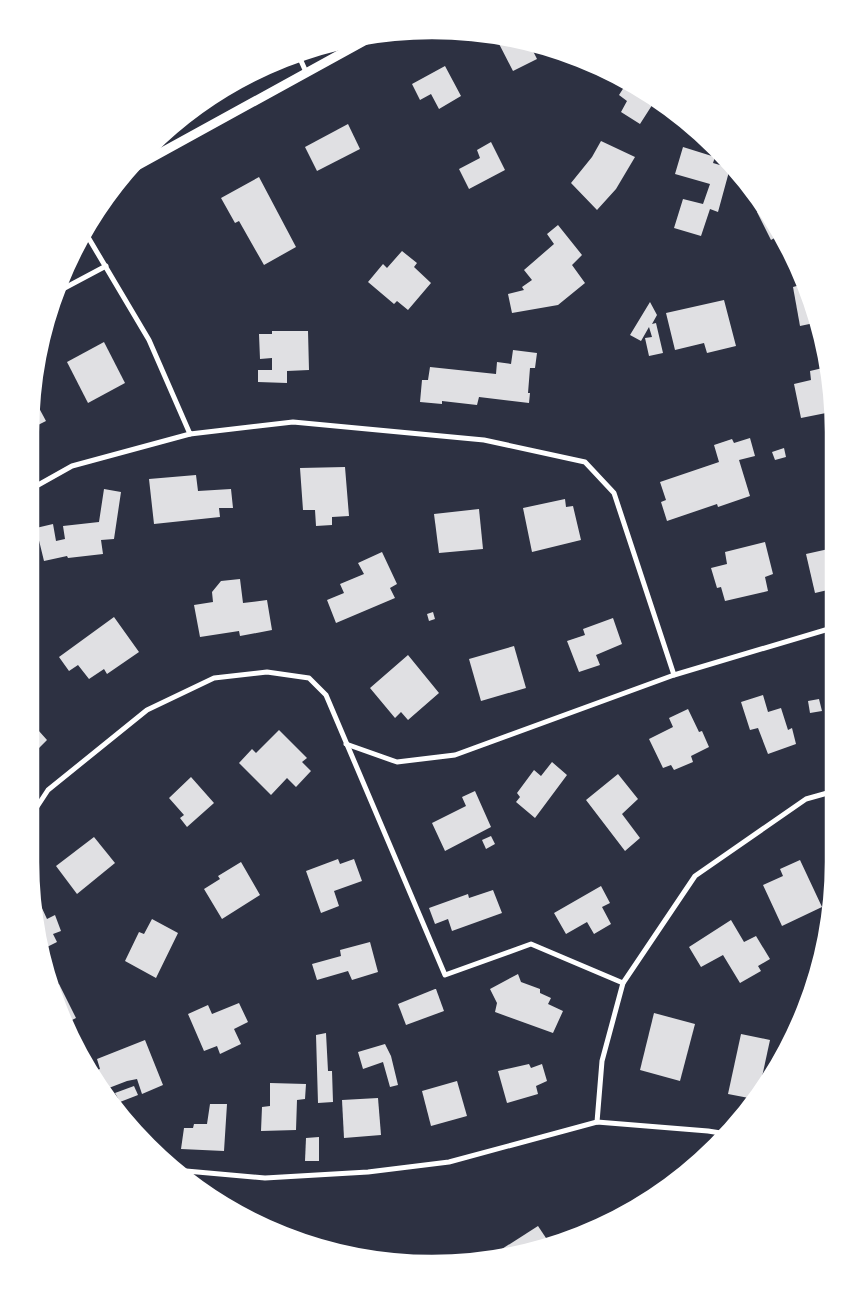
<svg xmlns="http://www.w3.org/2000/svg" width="863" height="1294" font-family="Commissioner,sans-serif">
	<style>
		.building { fill: #e0e0e3 }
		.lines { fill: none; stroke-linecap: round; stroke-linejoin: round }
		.minor { stroke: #fff; stroke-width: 5 }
		.tertiary { stroke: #fff; stroke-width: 9 }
		.rim { fill: none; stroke: #fff; stroke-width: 2.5 }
	</style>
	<rect width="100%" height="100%" fill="#2d3142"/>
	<g class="building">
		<path d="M496,35L543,46L533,51L537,59L513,71L495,36Z"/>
		<path d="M445,66L461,96L439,109L431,94L420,100L412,84Z"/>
		<path d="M628,81L656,99L640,124L621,112L627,101L619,95Z"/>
		<path d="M348,124L360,149L317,171L305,147Z"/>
		<path d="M601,141L635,157L616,189L597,210L571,183L592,157Z"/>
		<path d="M491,142L505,170L469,189L459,169L480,158L477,150Z"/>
		<path d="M683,147L715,157L713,163L730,168L718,212L710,209L701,236L674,228L683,199L703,204L710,184L675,174Z"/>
		<path d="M259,177L296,247L264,265L239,221L235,223L221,198Z"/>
		<path d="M765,208L781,234L771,240L757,212Z"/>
		<path d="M558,225L582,255L572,265L585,283L558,305L512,313L508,294L524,290L522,287L532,280L524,270L554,244L547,234Z"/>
		<path d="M402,251L417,263L414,267L431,283L408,310L397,301L394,304L368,282L383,264L387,268Z"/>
		<path d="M804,284L819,322L800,326L793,287Z"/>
		<path d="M724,300L736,346L707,353L704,343L675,350L666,313Z"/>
		<path d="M650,302L657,315L652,324L656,323L663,353L649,356L645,338L652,337L649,327L641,341L630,335Z"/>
		<path d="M272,331H308L309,370L287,371V383L258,382V370H272V358L260,359L259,334H272Z"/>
		<path d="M104,342L125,383L88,403L67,362Z"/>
		<path d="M513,350L537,353L535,368H530L528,393H530L529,403L479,397L477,405L442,401V404L420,402L422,380H428L430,367L496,374L497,362L511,364Z"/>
		<path d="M827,367L833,405L830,407L831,412L801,418L794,384L811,380L810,371Z"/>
		<path d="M32,395L46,421L32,428Z"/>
		<path d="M750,438L755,456L739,460L750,496L718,507L717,504L667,521L661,502L666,500L660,482L719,462L714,445L732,439L734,443Z"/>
		<path d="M784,448L786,457L775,460L772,452Z"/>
		<path d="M345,467L349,516L332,517V525L316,526L315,510H303L300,468Z"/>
		<path d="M196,475L198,491L231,489L233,508H219L220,517L154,524L149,479Z"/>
		<path d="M104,489L121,492L114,539L101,540L103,554L68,558L67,556L44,561L36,528L53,524L56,541L65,539L63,526L99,522Z"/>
		<path d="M565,499L566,507L573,506L581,540L532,552L523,508Z"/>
		<path d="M479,509L483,549L439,553L434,514Z"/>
		<path d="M765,542L773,574L765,577L768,591L725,601L721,587L717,588L711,568L727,564L725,552Z"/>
		<path d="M833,548L832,589L815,593L806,554Z"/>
		<path d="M382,552L397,584L390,588L395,598L336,623L327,600L344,593L340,584L364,574L358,563Z"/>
		<path d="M240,579L243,603L267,600L272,630L240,636L239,631L200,637L194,605L213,602L212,592L221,581Z"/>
		<path d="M433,612L435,619L429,621L427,614Z"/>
		<path d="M114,617L139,652L107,674L104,669L89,679L78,665L69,671L59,657Z"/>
		<path d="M613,618L622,644L596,655L600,665L579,672L567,641L585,635L583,629Z"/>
		<path d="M514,646L526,688L481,701L469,659Z"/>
		<path d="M408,655L439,693L408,720L401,712L395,718L370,688Z"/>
		<path d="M763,695L768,712L781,708L788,730L792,728L796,744L768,754L758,728L750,730L741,702Z"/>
		<path d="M819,699L822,711L810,713L808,701Z"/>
		<path d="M688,709L699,732L702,731L709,747L691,756L693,762L674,770L671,765L663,768L649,739L673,727L669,718Z"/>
		<path d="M30,721L47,740L36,751L31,745L30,746Z"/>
		<path d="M279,730L307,758L302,762L311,771L296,787L287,778L271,795L239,763L252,749L256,753Z"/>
		<path d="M552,762L567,775L535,818L516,802L520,797L517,793L534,770L541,776Z"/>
		<path d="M618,774L638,799L622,814L640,838L625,851L586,800Z"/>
		<path d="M191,777L214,803L187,827L180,818L184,815L169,798Z"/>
		<path d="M475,791L491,827L445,851L432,823L466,806L462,797Z"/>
		<path d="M491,836L495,844L486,849L482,840Z"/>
		<path d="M94,837L115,863L77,894L56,866Z"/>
		<path d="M338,859L340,864L354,859L362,881L334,891L339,906L321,913L306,871Z"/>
		<path d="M800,860L822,907L782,926L763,885L783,876L780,869Z"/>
		<path d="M241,862L260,895L222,919L204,889L220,879L218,876Z"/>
		<path d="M601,886L610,903L602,907L611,924L594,934L587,922L566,934L554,913Z"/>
		<path d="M493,890L502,913L452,931L448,919L435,924L429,908L468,894L469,898Z"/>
		<path d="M41,906L47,919L55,915L61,931L53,934L57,942L43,949L36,908Z"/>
		<path d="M152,919L178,933L156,978L125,961L139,932L144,934Z"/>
		<path d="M731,920L744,942L756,936L770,959L758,966L761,971L740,983L723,955L701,967L689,947Z"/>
		<path d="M370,942L378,972L352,980L348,971L317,980L312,964L341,956L340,950Z"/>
		<path d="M518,974L521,982L540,989V993L551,998L548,1004L563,1011L553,1033L495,1012L497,1003L490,989Z"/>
		<path d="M59,984L76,1018L66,1023L50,989Z"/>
		<path d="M435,989H436L444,1011L406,1025L398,1004Z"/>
		<path d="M239,1003L248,1022L234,1029L241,1044L220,1054L217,1046L204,1051L188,1014L208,1005L212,1014Z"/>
		<path d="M654,1013L695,1024L680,1081L640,1070Z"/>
		<path d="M326,1033L328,1071H332L333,1102L318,1103L316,1035Z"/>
		<path d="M741,1034L770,1040L759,1091L754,1099L728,1094Z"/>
		<path d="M145,1040L163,1085L142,1094L137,1079L127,1081L101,1091L97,1086L90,1073L100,1069L97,1059Z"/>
		<path d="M385,1044L391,1056L398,1085L390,1087L383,1062L363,1069L358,1052Z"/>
		<path d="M529,1064L531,1068L542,1064L547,1081L536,1086L538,1094L507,1103L498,1071Z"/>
		<path d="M457,1081L467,1116L431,1126L422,1091Z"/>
		<path d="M270,1083L306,1084L305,1099L297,1100L296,1130L261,1131L262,1107L270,1106Z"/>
		<path d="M134,1086L138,1095L120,1102L115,1093Z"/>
		<path d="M378,1098L381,1135L344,1138L342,1100Z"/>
		<path d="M210,1104H227L224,1151L181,1149L184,1128H193L194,1124H207Z"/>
		<path d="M319,1137V1161H305L306,1138Z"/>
		<path d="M538,1226L550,1244L535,1252L491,1256Z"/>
	</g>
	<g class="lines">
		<g class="minor">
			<path d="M298,54L306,72"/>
			<path d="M85,232L149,340L190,434L293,422L484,440L585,462L614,493L674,675"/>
			<path d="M59,291L106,266"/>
			<path d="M31,489L72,466L190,434"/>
			<path d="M346,744L397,762L455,755L674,675L832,628"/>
			<path d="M29,819L48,790L147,710L214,678L267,672L309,678L326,695L445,975L531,944L623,983"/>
			<path d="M597,1122L602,1061L623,983L695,876L806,799L831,792"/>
			<path d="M175,1170L265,1178L368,1172L449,1162L597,1122L708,1131L727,1134"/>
		</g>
		<path class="tertiary" d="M124,173L375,35"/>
	</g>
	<path d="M0 0H863V1294H0ZM432 38H432A394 394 0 0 1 826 432V862A394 394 0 0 1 432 1256H432A394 394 0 0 1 38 862V432A394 394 0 0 1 432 38Z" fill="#fff" fill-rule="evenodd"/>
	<path class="rim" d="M432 38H432A394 394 0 0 1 826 432V862A394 394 0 0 1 432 1256H432A394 394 0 0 1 38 862V432A394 394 0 0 1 432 38Z"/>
</svg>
